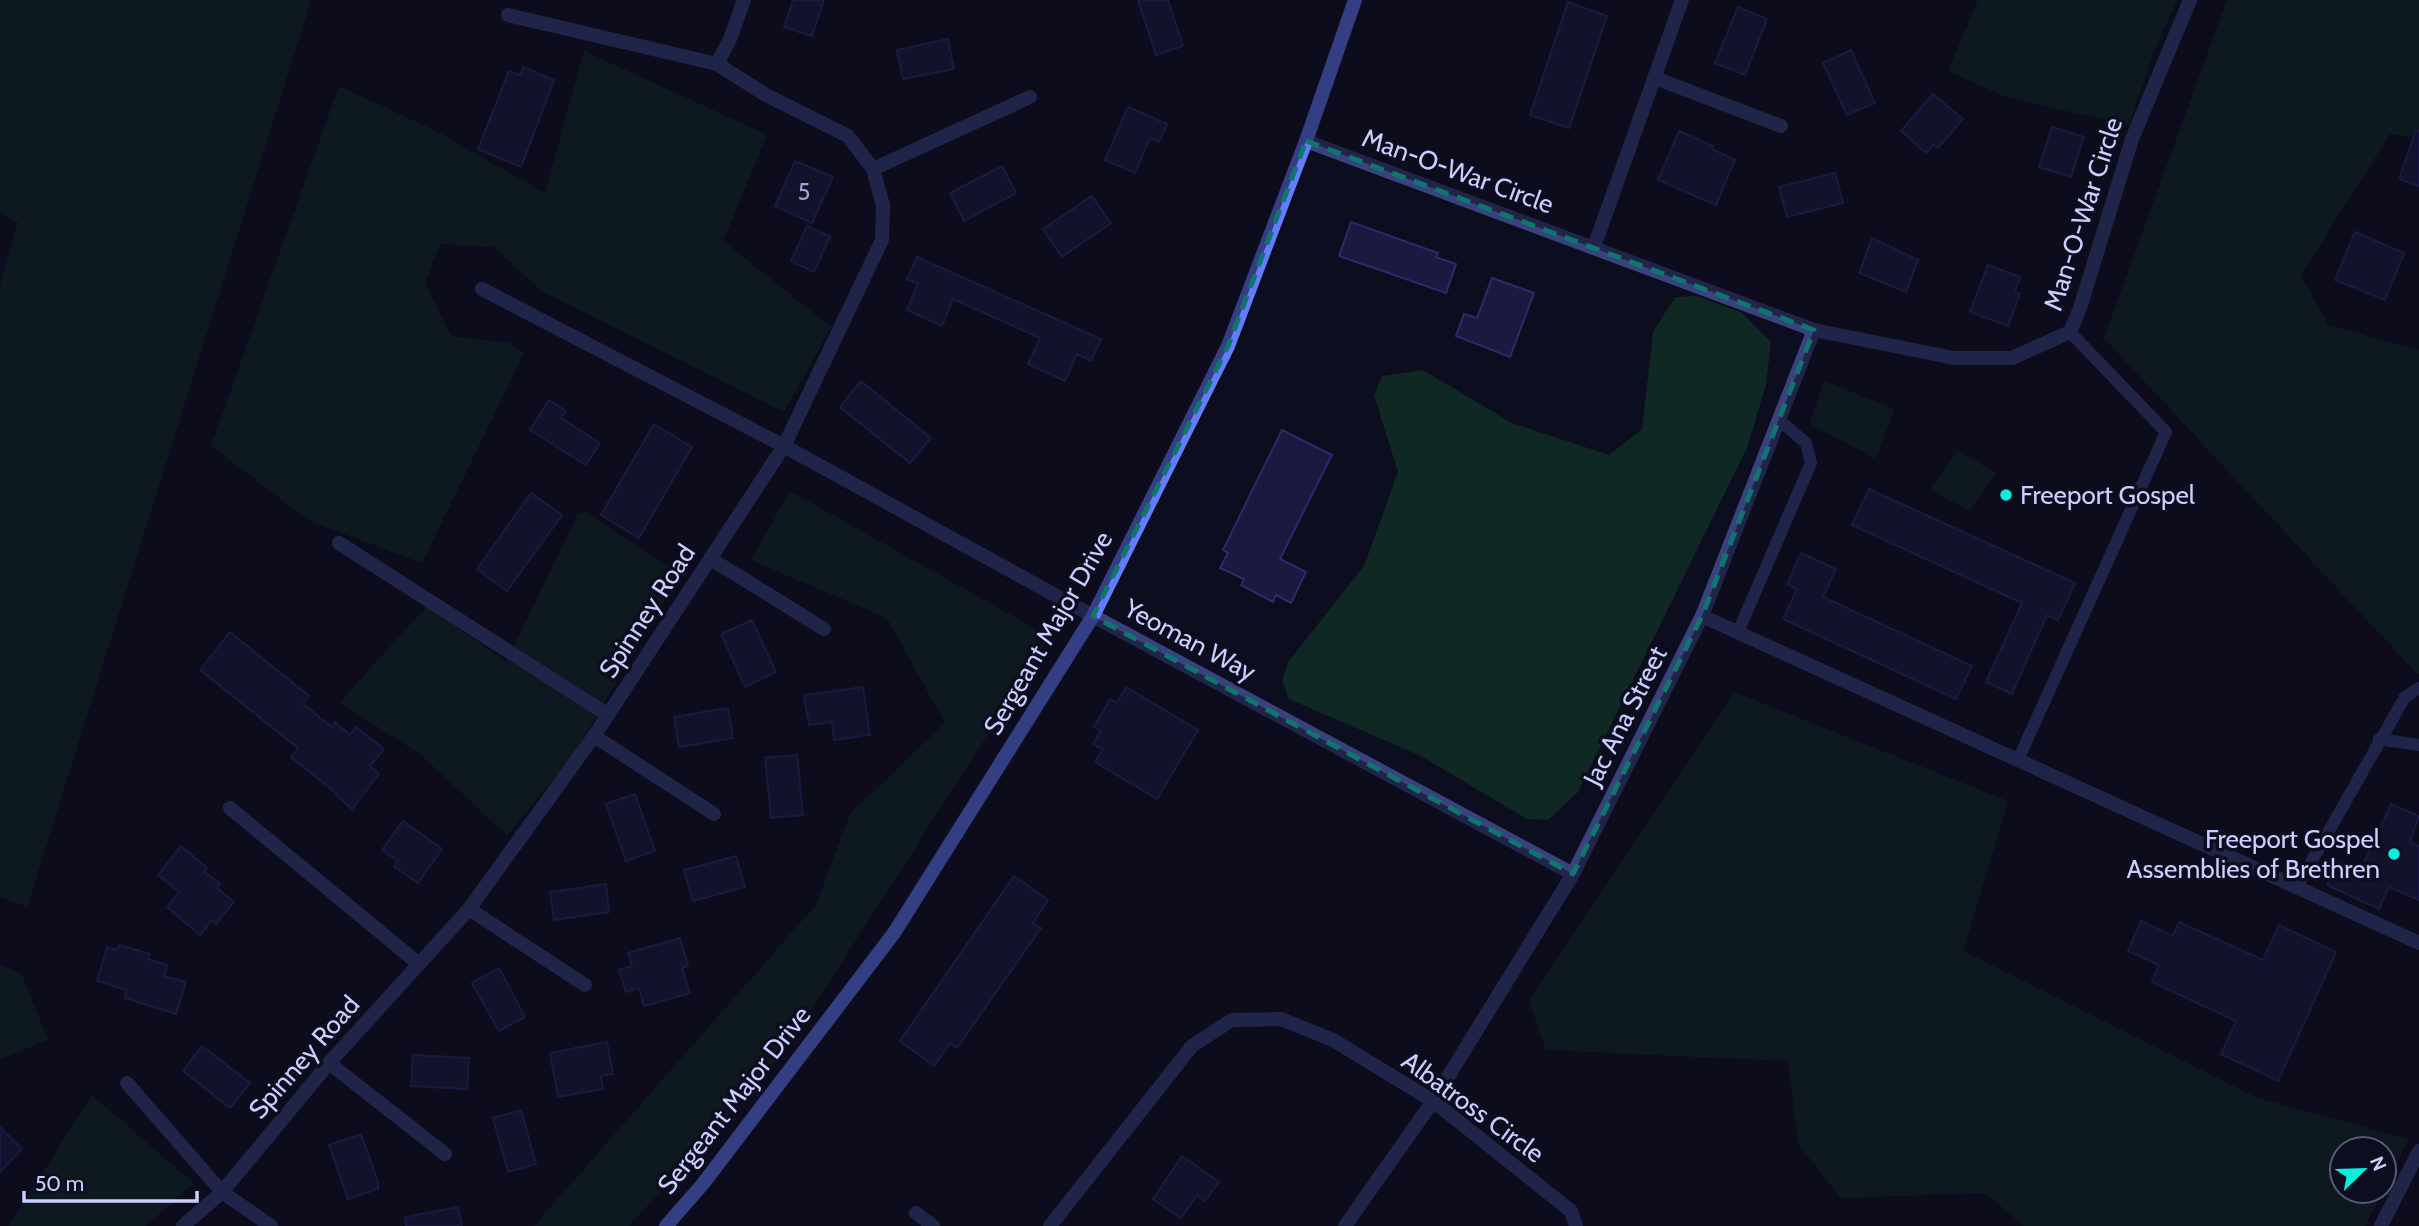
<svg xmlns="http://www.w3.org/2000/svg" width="2419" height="1226" font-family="Cabin,sans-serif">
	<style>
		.green { fill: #102823 }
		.building { fill: #1a193f; stroke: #2c2b6a; stroke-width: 2 }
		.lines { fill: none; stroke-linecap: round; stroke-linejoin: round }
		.lane { stroke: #38427c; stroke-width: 12 }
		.street { stroke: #38427c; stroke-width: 14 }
		.secondary { stroke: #647bfc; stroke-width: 14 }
		.marked { fill: none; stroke: #0f766e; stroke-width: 5; stroke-dasharray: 14 9; stroke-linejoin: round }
		.poi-dot { fill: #05f0dd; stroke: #0c0d1e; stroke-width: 2.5 }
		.labels { text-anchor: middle; stroke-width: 7; stroke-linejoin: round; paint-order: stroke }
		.number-label { font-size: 23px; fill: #9fa1ce }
		.street-label { font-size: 26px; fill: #cbcefe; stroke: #0c0d1e }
		.poi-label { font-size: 26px; fill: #cbcefe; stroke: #0c0d1e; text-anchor: start }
	</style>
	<rect width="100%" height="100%" fill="#0c0d1e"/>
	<g class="green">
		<path d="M0,0H311L27,907L0,897V286L18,222L0,213Z"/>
		<path d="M1978,0H2177L2152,56L2129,125L2008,98L1948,71Z"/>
		<path d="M2227,0H2419V138L2390,134L2301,275L2328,325L2419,350V673H2417L2407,663L2104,338Z"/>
		<path d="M584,51L767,135L723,241L831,327L784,412L541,291L494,247L440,244L425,283L451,336L510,343L524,353L422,563L310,521L211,446L339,86L434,130L545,193Z"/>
		<path d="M1696,296L1741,312L1771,342L1766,385L1747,448L1578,792L1548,820L1527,819L1421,756L1289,699L1282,681L1288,662L1364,566L1398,472L1374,395L1382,376L1423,370L1512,423L1609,455L1642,429L1653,332L1675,297Z"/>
		<path d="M1824,381L1894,409L1876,459L1810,424Z"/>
		<path d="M1958,450L1996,474L1969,511L1930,489Z"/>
		<path d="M790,491L1050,637L781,1057L629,1226H534L816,905L850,814L945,723L887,618L751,560Z"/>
		<path d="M586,512L680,574L573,755L507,835L421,755L340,702L427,606L506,662L578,514Z"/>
		<path d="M1734,692L2008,801L1963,951L2257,1098L2409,1139L2384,1188V1149H2342V1191H2383L2365,1226H2024L1986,1193L1841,1198L1798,1144L1788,1061L1546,1050L1529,1001Z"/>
		<path d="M0,965L21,973L48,1040L0,1059Z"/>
		<path d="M92,1095L193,1183L146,1226H9Z"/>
	</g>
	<g class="building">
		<path d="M793,0H824L812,36L784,27Z"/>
		<path d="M1138,0H1168L1183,46L1156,55Z"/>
		<path d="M1568,2L1607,16L1569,128L1530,115Z"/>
		<path d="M1738,7L1767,19L1745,75L1715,63Z"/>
		<path d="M948,39L954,69L903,79L897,50Z"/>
		<path d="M1851,50L1875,103L1847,115L1823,63Z"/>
		<path d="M523,67L554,80L521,167L478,149L509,71L520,75Z"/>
		<path d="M1933,94L1963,119L1938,148L1934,144L1926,153L1901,131Z"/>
		<path d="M1128,107L1167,124L1159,142L1150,138L1135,173L1105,160Z"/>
		<path d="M2052,127L2084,137L2071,177L2039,167Z"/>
		<path d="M2416,130H2419V186L2399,179Z"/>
		<path d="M1679,131L1713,146L1712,149L1735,160L1716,205L1658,180Z"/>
		<path d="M795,161L833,177L812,223L775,206Z"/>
		<path d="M1002,166L1016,193L964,221L950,193Z"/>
		<path d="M1835,173L1843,203L1787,217L1779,187Z"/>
		<path d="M1092,196L1111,223L1062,257L1043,229Z"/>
		<path d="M1351,222L1438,253L1436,257L1456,264L1446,293L1339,256Z"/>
		<path d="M807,226L830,236L814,272L791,261Z"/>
		<path d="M2355,232L2404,253L2385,300L2335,280Z"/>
		<path d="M1872,238L1918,260L1906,292L1859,273Z"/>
		<path d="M917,257L1101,339L1091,361L1077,354L1065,381L1028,364L1040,338L953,299L942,326L907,310L918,284L907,279Z"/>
		<path d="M1988,265L2020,277L2015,291L2020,294L2008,326L1970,312Z"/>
		<path d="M1492,278L1534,293L1510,357L1456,336L1464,314L1477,318Z"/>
		<path d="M861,381L931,438L910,463L840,407Z"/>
		<path d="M549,400L566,411L561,418L600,443L586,465L530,430Z"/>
		<path d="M654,424L692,447L639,538L601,515Z"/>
		<path d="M1282,430L1332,455L1280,559L1306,572L1291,603L1276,595L1273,602L1241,585L1244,579L1220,568L1228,553L1223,550Z"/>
		<path d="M1869,489L2075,583L2058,620L2047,615L2012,694L1986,682L2022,603L1852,525Z"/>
		<path d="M531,493L562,515L507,591L477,569Z"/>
		<path d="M1801,553L1836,569L1823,597L1972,666L1956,699L1783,619L1797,589L1787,584Z"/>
		<path d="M752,620L776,672L745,687L721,634Z"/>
		<path d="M230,632L309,696L303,704L332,727L335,722L350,735L356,727L384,749L370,766L379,774L352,809L336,795L337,794L291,757L298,748L200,670Z"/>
		<path d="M863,687L870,735L834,740L832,722L809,725L804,695Z"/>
		<path d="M1126,687L1198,730L1157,799L1095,762L1103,749L1093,744L1101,731L1094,727L1110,699L1117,703Z"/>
		<path d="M728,708L733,738L679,747L674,717Z"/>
		<path d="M797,755L803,815L771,818L765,758Z"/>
		<path d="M635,794L655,851L626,861L606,804Z"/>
		<path d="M2391,804L2419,816L2410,842L2419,846V900L2389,887L2379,909L2327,885L2338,861L2360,872Z"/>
		<path d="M403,821L442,849L418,883L394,867L398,861L382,850Z"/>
		<path d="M181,846L207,868L204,872L220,884L217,888L234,902L216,924L212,920L200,935L167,907L179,892L158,875Z"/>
		<path d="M736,856L745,887L693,901L684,870Z"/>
		<path d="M1014,876L1048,900L1033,923L1041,928L957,1048L950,1043L934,1066L900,1041Z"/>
		<path d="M606,884L609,912L554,920L550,892Z"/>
		<path d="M2141,921L2173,936L2179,922L2263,960L2279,925L2336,952L2278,1081L2221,1054L2236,1021L2152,982L2159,965L2128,951Z"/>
		<path d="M680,938L688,966L682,968L690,993L644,1006L639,988L626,992L619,970L632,966L628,953Z"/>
		<path d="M119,945L150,954L148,959L167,965L164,976L186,982L176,1014L125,998L127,990L97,981L107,947L117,950Z"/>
		<path d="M499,968L525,1017L499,1031L472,983Z"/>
		<path d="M607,1042L613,1074L601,1076L603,1089L558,1097L550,1053Z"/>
		<path d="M202,1046L250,1083L230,1108L183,1071Z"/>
		<path d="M413,1055L469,1058L467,1089L411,1086Z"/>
		<path d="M521,1110L536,1164L508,1172L493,1118Z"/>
		<path d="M0,1127L22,1149L0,1172Z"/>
		<path d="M361,1134L378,1182V1189L348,1199L329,1145Z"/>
		<path d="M1182,1156L1219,1182L1205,1201L1197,1195L1181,1218L1153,1199Z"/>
		<path d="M458,1207L462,1226H406L405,1217Z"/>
	</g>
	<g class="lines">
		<g class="lane">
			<path d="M1738,632L1811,463L1806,443L1779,420"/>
			<path d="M2379,739L2419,745"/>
			<path d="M2018,760L2166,432L2070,332"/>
			<path d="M2297,887L2405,697L2419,688"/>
		</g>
		<g class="street">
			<path d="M508,15L717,64"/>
			<path d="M1655,78L1781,126"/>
			<path d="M1306,141L1814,330L1954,358H2012L2070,332L2080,308L2132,139L2190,0"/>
			<path d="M873,169L1030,97"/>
			<path d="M1594,247L1682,0"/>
			<path d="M482,289L784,446L1093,616L1573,874"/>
			<path d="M339,543L608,715"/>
			<path d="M711,559L824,629"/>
			<path d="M1702,616L2419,943"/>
			<path d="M594,736L714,814"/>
			<path d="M230,808L419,964"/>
			<path d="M469,909L585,985"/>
			<path d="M329,1063L445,1154"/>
			<path d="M127,1083L222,1192L271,1226"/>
			<path d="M916,1213L933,1226"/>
			<path d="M183,1226L222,1192L329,1063L469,909L594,736L784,446L882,240L883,205L873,169L848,136L766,95L717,64L730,39L744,0"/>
			<path d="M1050,1226L1192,1046L1232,1020L1281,1019L1333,1040L1433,1101L1571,1211L1576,1226"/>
			<path d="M1345,1226L1433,1101L1573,874L1702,616L1814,330"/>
			<path d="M2381,1226L2419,1151"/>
		</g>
		<path class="secondary" d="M666,1226L702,1185L894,933L1093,616L1228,346L1306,141L1355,0"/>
	</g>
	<path d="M0 0H2419V1226H0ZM1306,141L1814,330L1702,616L1573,874L1093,616L1228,346Z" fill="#0c0d1e" fill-opacity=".55" fill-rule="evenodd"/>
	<path class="marked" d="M1306,141L1814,330L1702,616L1573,874L1093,616L1228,346Z"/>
	<g class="poi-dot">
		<circle cx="2006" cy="495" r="7"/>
		<circle cx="2394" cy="854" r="7"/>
	</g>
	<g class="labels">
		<g class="number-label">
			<text x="804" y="200">5</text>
		</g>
		<g class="street-label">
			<text transform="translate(1458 171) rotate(20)" y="9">Man-O-War Circle</text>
			<text transform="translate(2083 214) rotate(-72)" y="9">Man-O-War Circle</text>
			<text transform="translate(647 611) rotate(-57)" y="9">Spinney Road</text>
			<text transform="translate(1048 633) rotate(-60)" y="9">Sergeant Major Drive</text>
			<text transform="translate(1190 640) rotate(28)" y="9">Yeoman Way</text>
			<text transform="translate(1625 716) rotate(-63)" y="9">Jac Ana Street</text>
			<text transform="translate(304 1057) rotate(-49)" y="9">Spinney Road</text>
			<text transform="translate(734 1100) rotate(-52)" y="9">Sergeant Major Drive</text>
			<text transform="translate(1473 1107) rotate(36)" y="9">Albatross Circle</text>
		</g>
		<g class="poi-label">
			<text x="2020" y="504">Freeport Gospel</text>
			<text x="2380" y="848" text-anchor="end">Freeport Gospel<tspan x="2380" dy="30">Assemblies of Brethren</tspan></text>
		</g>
	</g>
	<g transform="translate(2363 1170) rotate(67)"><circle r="33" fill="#0c0d1e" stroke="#585a78" stroke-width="2"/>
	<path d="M0-5L12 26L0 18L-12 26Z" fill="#05f0dd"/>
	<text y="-10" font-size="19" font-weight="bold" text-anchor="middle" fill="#cbcefe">N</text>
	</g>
	<path d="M24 1191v10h173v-10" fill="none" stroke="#cbcefe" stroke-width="3.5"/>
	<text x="35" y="1191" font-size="21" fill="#cbcefe" stroke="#0c0d1e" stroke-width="5" paint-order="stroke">50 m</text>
</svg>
